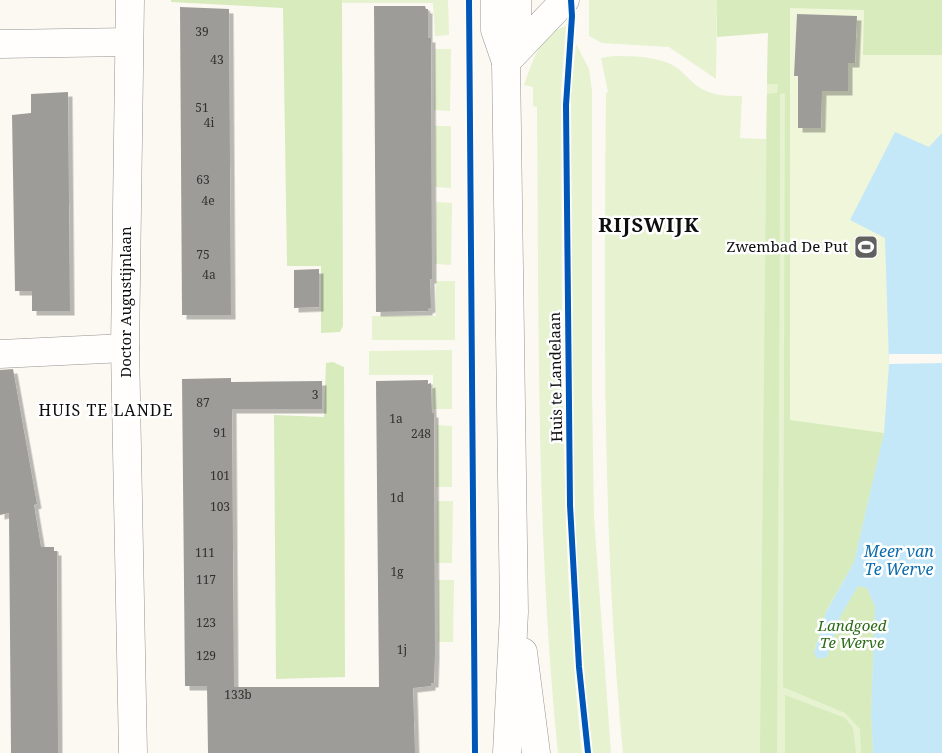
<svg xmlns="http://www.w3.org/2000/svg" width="942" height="753" font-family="'Noto Serif',serif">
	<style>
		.green { fill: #e6f2d0 }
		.forest { fill: #d7ebbd }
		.pitch { fill: #f0f6da }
		.water { fill: #c5e8f9 }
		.pier { fill: #fcf9f2 }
		.building { fill: #9e9c98; filter: url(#shadow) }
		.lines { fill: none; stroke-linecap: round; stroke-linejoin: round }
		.minor-casing { stroke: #959491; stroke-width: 29 }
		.tertiary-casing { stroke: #959491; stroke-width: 29 }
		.minor { stroke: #fffefd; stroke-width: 28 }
		.tertiary { stroke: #fffefd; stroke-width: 28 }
		.cycleway-casing { stroke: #fff; stroke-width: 9 }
		.cycleway { stroke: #0057b8; stroke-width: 6 }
		.labels { text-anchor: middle; stroke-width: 5; stroke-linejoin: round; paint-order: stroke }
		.number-label { font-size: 12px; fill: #323230 }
		.poi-label { font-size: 15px; fill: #0e0e0e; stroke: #fff; text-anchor: end }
		.street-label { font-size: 15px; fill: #0e0e0e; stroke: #fff }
		.park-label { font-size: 15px; font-style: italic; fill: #2c6c18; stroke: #fff }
		.neighbourhood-label { font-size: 16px; letter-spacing: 1px; fill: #0e0e0e; stroke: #fff }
		.water-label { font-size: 16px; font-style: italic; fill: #0b6bab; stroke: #fff }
		.district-label { font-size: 20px; font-weight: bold; letter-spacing: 1px; fill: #0e0e0e; stroke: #fff }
	</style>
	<defs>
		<filter id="shadow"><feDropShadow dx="4.5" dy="4.5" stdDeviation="0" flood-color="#0004"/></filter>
	</defs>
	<rect width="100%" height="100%" fill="#fcf9f2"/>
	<g class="green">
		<path d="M342,0H448L449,35L435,36L433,3H342Z"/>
		<path d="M589,0H717L716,79L669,47L602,43L589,36Z"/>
		<path d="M942,0V753H623C602,533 604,313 606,93L608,92L601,58C618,54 658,56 674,66C683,71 689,80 697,86C711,96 726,96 742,96L740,138L766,139L768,33Z"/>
		<path d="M566,26L561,89C563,311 558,533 582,753H558C536,538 539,322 537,107L533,106V87L524,85C533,61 540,34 566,26Z"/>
		<path d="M576,44L589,69L592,90V391L594,517L611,753H593C566,535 573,312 571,93Z"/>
		<path d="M435,49H451L450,111L434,110Z"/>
		<path d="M435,126H451V188L435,187Z"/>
		<path d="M436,202L452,203L451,265L435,264Z"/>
		<path d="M436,281H455V340H372V316H436Z"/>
		<path d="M452,350V409H433V375H369V351Z"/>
		<path d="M437,425L452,426V487H436Z"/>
		<path d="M437,501H453L452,563H436Z"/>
		<path d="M438,580H454L453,642H438Z"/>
	</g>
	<g class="forest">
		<path d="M171,0H342L343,326L340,332L321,333V266H287L283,8L171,2Z"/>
		<path d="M717,0H942V58L884,433L854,562L827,609L814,651L818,659L827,657L840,617L858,586L867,588L875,607L871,713L873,753H861L860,729L845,713L783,687L785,93L780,94C780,314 778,533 777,753H760L767,94L777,93L778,84H767L768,33L717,37Z"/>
		<path d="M333,362L344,367L345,677L276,679L274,415L324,417L326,363Z"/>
		<path d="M785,695L845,718L853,728L856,753H785Z"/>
	</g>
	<path class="pitch" d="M790,8L864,10L863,55H942V437L884,433L790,420Z"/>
	<path class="water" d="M895,132L929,147L942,133V753H873L871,713L875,607L867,588L858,586L840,617L827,657L818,659L814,653L826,612L854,562L884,433L889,364L885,238L850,220Z"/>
	<path class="pier" d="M889,354H942V363L889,364Z"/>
	<g class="building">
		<path d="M374,6H425L426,9H428V38H431L432,279H430L431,308L428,309V311L376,312Z"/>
		<path d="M180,7L229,9L231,315H182Z"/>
		<path d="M797,14L857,16L855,63H848V91H822L821,128H798V76H794Z"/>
		<path d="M68,92L70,311H32V291H15L12,115L31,113V94Z"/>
		<path d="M319,269V307L294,308V270Z"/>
		<path d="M13,369L37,504L34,505L41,547H54V551H57L58,753H11L9,513L0,515V370Z"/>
		<path d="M231,378V382L322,381V409H232L234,687H379L376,381L428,380V384L431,383L432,413H434L435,654L434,683H431V686L413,688L415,753H208L207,686H185L182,379Z"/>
	</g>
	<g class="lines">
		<g class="minor-casing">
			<g id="minor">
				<path d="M130,0L125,348L133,753"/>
				<path d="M0,44L129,42"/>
				<path d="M506,62L565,0"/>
				<path d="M0,354L125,348"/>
			</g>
		</g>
		<g class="tertiary-casing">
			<g id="tertiary">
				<path d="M495,0V30L506,62L514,612L507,753"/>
				<path d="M506,62L517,31V0"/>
				<path d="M523,652L536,753"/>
			</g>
		</g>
		<use href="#minor" class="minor"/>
		<use href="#tertiary" class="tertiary"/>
		<g class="cycleway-casing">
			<g id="cycleway">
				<path d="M469,0L475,753"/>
				<path d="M571,0L572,16L566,105L570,505L579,667L588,753"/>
			</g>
		</g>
		<use href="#cycleway" class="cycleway"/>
	</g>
	<defs>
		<g id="stadium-square" transform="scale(1.25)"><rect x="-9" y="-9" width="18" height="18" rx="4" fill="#61605e" stroke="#fff"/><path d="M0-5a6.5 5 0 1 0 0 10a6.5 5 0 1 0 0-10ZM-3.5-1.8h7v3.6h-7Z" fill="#fff"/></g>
	</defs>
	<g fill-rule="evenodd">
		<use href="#stadium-square" x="866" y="247"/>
	</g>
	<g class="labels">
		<g class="number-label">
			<text x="202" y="36">39</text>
			<text x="217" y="64">43</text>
			<text x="202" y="112">51</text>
			<text x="209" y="127">4i</text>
			<text x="203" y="184">63</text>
			<text x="208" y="205">4e</text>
			<text x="203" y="259">75</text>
			<text x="209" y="279">4a</text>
			<text x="315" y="399">3</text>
			<text x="203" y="407">87</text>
			<text x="396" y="423">1a</text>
			<text x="220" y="437">91</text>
			<text x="421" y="438">248</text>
			<text x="220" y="480">101</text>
			<text x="397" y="502">1d</text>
			<text x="220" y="511">103</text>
			<text x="205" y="557">111</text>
			<text x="397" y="576">1g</text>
			<text x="206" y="584">117</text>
			<text x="206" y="627">123</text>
			<text x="402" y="654">1j</text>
			<text x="206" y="660">129</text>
			<text x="238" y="699">133b</text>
		</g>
		<g class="poi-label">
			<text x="848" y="252">Zwembad De Put</text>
		</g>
		<g class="street-label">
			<text transform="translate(126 302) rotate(-90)" y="5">Doctor Augustijnlaan</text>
			<text transform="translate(556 377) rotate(-91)" y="5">Huis te Landelaan</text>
		</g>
		<g class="park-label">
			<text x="852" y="631">Landgoed<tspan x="852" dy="17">Te Werve</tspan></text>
		</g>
		<g class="neighbourhood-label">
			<text x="106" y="416">HUIS TE LANDE</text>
		</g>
		<g class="water-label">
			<text x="899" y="557">Meer van<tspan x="899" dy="18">Te Werve</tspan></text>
		</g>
		<g class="district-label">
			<text x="649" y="232">RIJSWIJK</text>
		</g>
	</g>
</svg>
